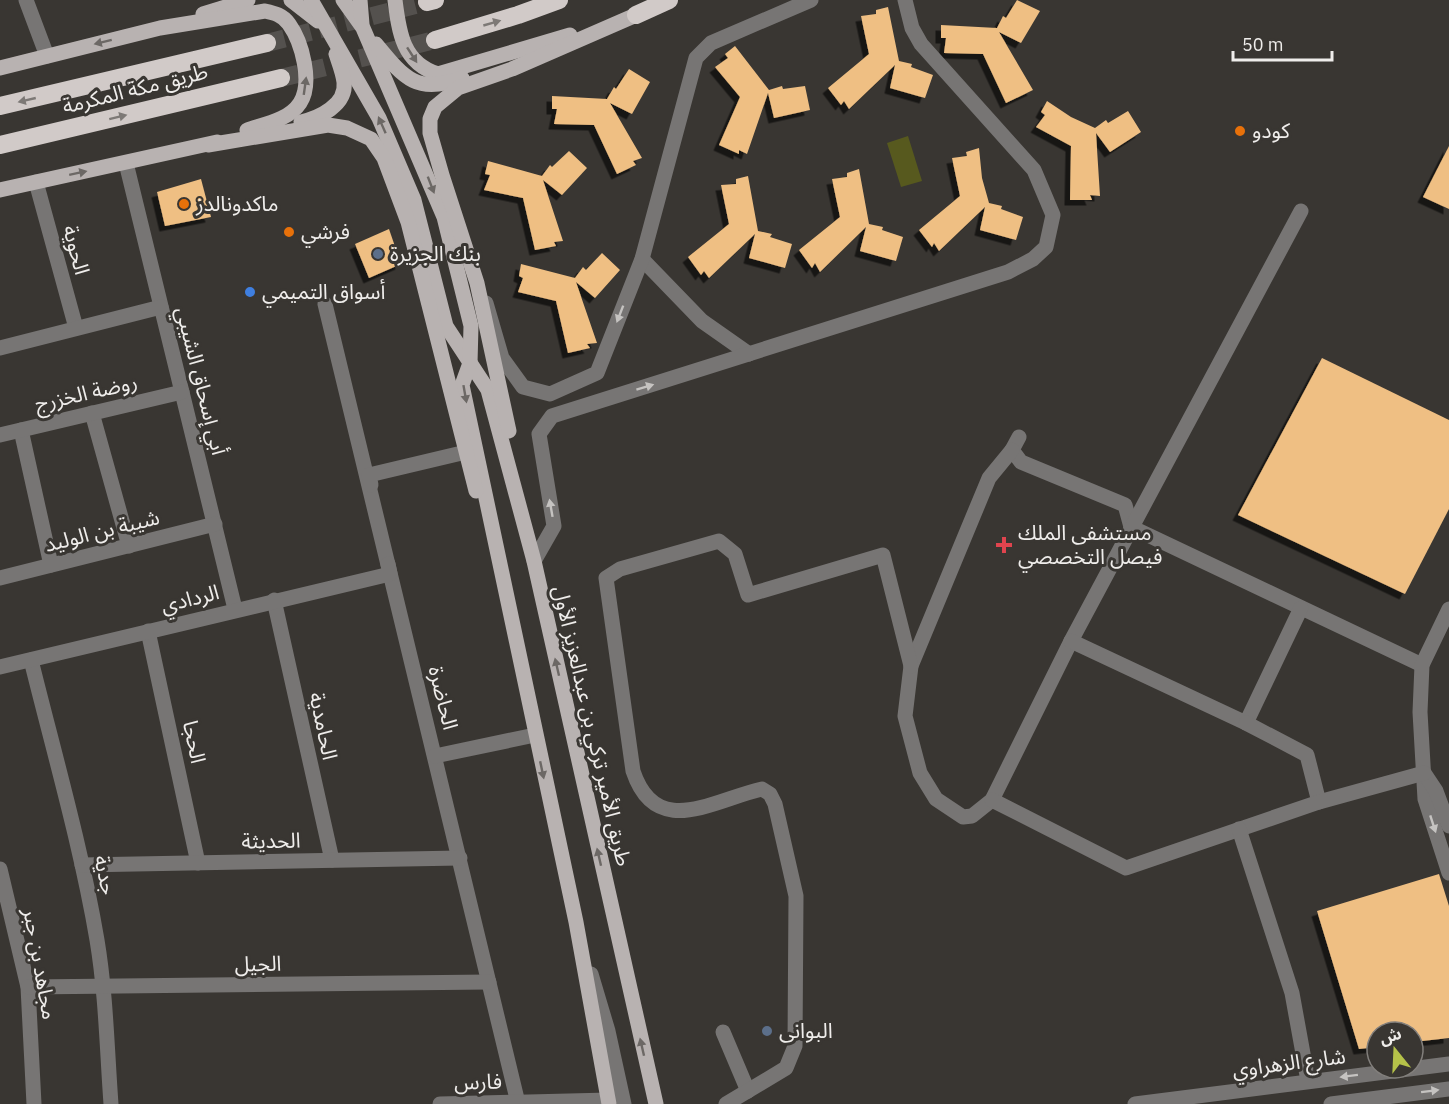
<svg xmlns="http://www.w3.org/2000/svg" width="1449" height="1104" font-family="'IBM Plex Sans','Noto Sans Arabic',sans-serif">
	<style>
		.green { fill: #57591e }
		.building { fill: #efbf83; filter: url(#shadow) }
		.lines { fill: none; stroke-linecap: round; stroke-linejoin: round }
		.highway-tunnel { stroke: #54514e; stroke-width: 18; stroke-dasharray: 18 9; stroke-linecap: butt }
		.minor { stroke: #777574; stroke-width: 15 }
		.major { stroke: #b8b2b1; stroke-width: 15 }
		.highway { stroke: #d1cac8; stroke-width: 18 }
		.oneway { fill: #7d7976 }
		.oneway2 { fill: #6c6865 }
		.oneway3 { fill: #c5c3c1 }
		.food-dot { fill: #e8710a; stroke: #393632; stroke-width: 2 }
		.service-dot { fill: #5c6f8a; stroke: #393632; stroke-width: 2 }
		.shop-dot { fill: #3f7fe0; stroke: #393632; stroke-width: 2 }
		.health-dot { fill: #e0444e; stroke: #393632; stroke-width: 2 }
		.labels { text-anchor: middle; stroke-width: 6; stroke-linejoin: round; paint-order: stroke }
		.street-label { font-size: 21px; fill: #efedeb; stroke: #393632 }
		.poi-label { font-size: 21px; fill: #efedeb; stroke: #393632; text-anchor: start }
	</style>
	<defs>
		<filter id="shadow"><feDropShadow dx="-5.5" dy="5.5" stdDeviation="0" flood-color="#0009"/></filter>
	</defs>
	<rect width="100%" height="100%" fill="#393632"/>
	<path class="green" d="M908,136L922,181L901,187L887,143Z"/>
	<g class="building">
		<path d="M1017,0L1040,11L1021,43L999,32L1033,90L1006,103L983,54L944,53L946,38H941V25L997,28L1003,16L1006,18Z"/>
		<path d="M888,7L899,61L912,64L911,67L933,75L925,98L890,88L895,65L849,109L844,101L841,105L828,88L869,54L861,16L876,14V10Z"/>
		<path d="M735,46L769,90L782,86L783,89L805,86L810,110L774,118L768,93L747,154L739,150V154L719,145L740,97L715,67L728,58L725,54Z"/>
		<path d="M629,69L650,82L632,114L610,103L642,158L633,161L636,165L617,174L594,125L554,124L557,109H552V96L607,99L614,87L616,89Z"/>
		<path d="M1047,101L1071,117L1095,128L1106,120L1108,123L1128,111L1141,132L1110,152L1096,133L1100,196L1090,195L1092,200H1070L1071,146L1036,127L1045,115L1041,112Z"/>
		<path d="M1449,146V209L1423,197Z"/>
		<path d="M979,148L982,178L989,203L1002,206L1001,209L1023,217L1016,240L980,230L985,207L939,251L934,243L932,247L919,230L960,196L952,158L967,156L966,152Z"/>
		<path d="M569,151L587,168L562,195L543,180L563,241L554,242L556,246L535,250L523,198L484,190L490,175L485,174L488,161L542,176L550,165L552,167Z"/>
		<path d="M859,169L869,224L883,227L882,230L903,237L896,261L860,251L866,227L820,272L815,263L812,268L799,250L840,217L832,179L847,177V173Z"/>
		<path d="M748,176L758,231L772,234L770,237L792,244L785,268L749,258L755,234L709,278L704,271L701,275L688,257L729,224L721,185L736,184V179Z"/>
		<path d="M201,179L211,217L165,226L157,192Z"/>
		<path d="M389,229L401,264L369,278L355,244Z"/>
		<path d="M602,253L620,270L595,298L576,282L597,343L587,344L590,348L568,353L556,301L518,292L523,278L519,276L521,264L575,278L583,267L586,270Z"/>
		<path d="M1322,358L1449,420V509L1405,594L1238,515Z"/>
		<path d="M1439,874L1449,906V1038L1413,1042V1032H1377V1047L1359,1049L1317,911Z"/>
	</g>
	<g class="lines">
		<g class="highway-tunnel">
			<path d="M267,43L427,2"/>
			<path d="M281,78L435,40"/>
		</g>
		<g class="minor">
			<path d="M26,0L47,56"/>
			<path d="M126,163L235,609"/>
			<path d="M36,182L76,328"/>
			<path d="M642,259L702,321L749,354"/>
			<path d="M486,303L502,358L523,387L550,394L597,373L642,259L696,58L711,43L811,0"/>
			<path d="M325,304L518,1103"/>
			<path d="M0,348L161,307"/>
			<path d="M92,413L129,546"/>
			<path d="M21,430L51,565"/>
			<path d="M0,435L182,392"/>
			<path d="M1019,437L1012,450L1021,462L1125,505L1131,527L1422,665"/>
			<path d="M1012,450L989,478L911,666L905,716L920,773L936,799L963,817L972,816L992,800L1071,641L1301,211"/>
			<path d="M371,485L369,475L466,452"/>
			<path d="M534,561L554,526L539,434L552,416L1008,272L1033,259L1046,247L1053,215L1034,170L921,44L912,28L905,0"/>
			<path d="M0,578L215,524"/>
			<path d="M274,600L332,860"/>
			<path d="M1449,609L1422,665L1420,712L1425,799L1449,873"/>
			<path d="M148,631L198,863"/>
			<path d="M1071,641L1246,723L1301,608"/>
			<path d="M31,660C54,753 81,846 97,940C106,994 107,1050 111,1104"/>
			<path d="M0,667L390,574L388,564"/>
			<path d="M1246,723L1307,755L1319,802"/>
			<path d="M435,756L535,735"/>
			<path d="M1424,773L1436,791L1449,826"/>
			<path d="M992,800L1126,868L1319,802L1424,773"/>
			<path d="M1239,829L1292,993L1308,1081"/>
			<path d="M82,865L460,858"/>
			<path d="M0,869L28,987L34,1104"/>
			<path d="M591,974L608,1031L624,1104"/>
			<path d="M28,987L489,982"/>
			<path d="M723,1032L748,1091"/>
			<path d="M440,1104L609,1100"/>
			<path d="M726,1104L786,1068L795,1046L796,896L775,804L770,794L762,789C713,800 656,840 633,771L606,578L620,569L719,541L735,554L748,595L883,555L911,666"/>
			<path d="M1135,1104L1449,1064"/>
			<path d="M1331,1104L1449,1089"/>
		</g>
		<g class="major">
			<path d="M291,0L318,21"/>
			<path d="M311,0L379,118L414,200L446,326L488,390L534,561L656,1104"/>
			<path d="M343,0L363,28L444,217L471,326L470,363L462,385L576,922L609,1104"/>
			<path d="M360,0L362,24"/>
			<path d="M395,0C399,33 403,63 438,74L570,35"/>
			<path d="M203,14L248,0"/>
			<path d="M376,44C404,78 417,95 462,78"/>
			<path d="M0,68L160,28L265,11C274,13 283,15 289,24C302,42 313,83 300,103C289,120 265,124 247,130"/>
			<path d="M301,122C319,118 347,105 344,82C343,73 339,63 336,54"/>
			<path d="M208,145L328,125L347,128L371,139L384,158L408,222L476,491"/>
			<path d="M0,190L217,142"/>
			<path d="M509,431L477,283L442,175L430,133V119L435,107L458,88L512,69L636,15"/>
		</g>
		<g class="highway">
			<path d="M427,2L435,0"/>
			<path d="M636,15L669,0"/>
			<path d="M435,40L518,15L559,0"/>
			<path d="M0,106L267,43"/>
			<path d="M0,145L281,78"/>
		</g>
	</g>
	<defs><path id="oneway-solid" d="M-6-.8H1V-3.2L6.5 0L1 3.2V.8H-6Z" transform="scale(1.5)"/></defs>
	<g class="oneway">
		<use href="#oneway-solid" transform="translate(492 23) rotate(-16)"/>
		<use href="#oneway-solid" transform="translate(27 100) rotate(167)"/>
		<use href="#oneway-solid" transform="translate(118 117) rotate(-14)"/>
	</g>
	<g class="oneway2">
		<use href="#oneway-solid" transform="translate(103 42) rotate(166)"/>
		<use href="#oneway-solid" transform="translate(412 55) rotate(57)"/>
		<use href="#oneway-solid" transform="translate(305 86) rotate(-82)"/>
		<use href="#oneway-solid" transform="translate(382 125) rotate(-114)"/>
		<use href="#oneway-solid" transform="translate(78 173) rotate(-12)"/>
		<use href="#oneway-solid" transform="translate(431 185) rotate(69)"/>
		<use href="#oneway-solid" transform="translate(465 394) rotate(80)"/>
		<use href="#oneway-solid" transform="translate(557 667) rotate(-103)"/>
		<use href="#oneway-solid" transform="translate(542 770) rotate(78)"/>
		<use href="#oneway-solid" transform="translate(599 857) rotate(-103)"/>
		<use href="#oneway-solid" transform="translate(642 1047) rotate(-103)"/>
	</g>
	<g class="oneway3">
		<use href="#oneway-solid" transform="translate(620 314) rotate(111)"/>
		<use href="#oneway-solid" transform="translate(645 387) rotate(-17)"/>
		<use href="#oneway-solid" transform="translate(551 508) rotate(-100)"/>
		<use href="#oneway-solid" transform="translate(1433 824) rotate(72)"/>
		<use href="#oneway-solid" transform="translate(1349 1076) rotate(173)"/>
		<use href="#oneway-solid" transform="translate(1430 1091) rotate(-7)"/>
	</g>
	<g class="food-dot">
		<circle cx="1240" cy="131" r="6"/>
		<circle cx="184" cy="204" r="6"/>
		<circle cx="289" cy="232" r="6"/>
	</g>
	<g class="service-dot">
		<circle cx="378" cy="254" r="6"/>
		<circle cx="767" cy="1031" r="6"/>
	</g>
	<circle class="shop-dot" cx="250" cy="292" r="6"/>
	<path class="health-dot" d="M1001 536h6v6h6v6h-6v6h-6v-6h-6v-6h6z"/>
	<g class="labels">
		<g class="street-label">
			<text transform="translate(135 89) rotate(-14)" y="7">طريق مكة المكرمة</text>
			<text transform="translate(76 250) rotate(75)" y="7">الحوية</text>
			<text transform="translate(201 381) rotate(76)" y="7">أبي إسحاق الشيبي</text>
			<text transform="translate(86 393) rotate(-13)" y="7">روضة الخزرج</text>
			<text transform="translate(102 531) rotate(-14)" y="7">شيبة بن الوليد</text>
			<text transform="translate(190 599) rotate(-14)" y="7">الردادي</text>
			<text transform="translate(443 698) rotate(76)" y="7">الحاضرة</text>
			<text transform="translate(323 726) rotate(78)" y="7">الحامدية</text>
			<text transform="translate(592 726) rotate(77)" y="7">طريق الأمير تركي بن عبدالعزيز الأول</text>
			<text transform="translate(194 742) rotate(78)" y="7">الحجا</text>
			<text transform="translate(271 841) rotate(-1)" y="7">الحديثة</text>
			<text transform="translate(105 875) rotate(78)" y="7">جدية</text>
			<text transform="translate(40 964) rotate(80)" y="7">مجاهد بن جبر</text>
			<text transform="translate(258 964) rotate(-1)" y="7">الجيل</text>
			<text transform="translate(1289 1063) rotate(-7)" y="7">شارع الزهراوي</text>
			<text transform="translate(478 1082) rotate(-1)" y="7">فارس</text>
		</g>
		<g class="poi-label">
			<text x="1252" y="138">كودو</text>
			<text x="196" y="211">ماكدونالدز</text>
			<text x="301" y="239">فرشي</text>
			<text x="390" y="261">بنك الجزيرة</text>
			<text x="262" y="299">أسواق التميمي</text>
			<text x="1018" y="540">مستشفى الملك<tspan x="1018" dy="24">فيصل التخصصي</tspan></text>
			<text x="779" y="1038">البوانى</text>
		</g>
	</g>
	<g transform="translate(1395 1050) rotate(342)"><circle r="28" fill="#393632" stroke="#827f7c" stroke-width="1.5"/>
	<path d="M0-4.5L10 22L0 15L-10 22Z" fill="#b5c249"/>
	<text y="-9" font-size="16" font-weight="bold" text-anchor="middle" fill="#efedeb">ش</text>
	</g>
	<path d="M1233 51v9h99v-9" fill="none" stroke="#efedeb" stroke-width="3"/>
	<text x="1242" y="51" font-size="18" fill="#efedeb" stroke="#393632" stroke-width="4.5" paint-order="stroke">50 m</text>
</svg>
